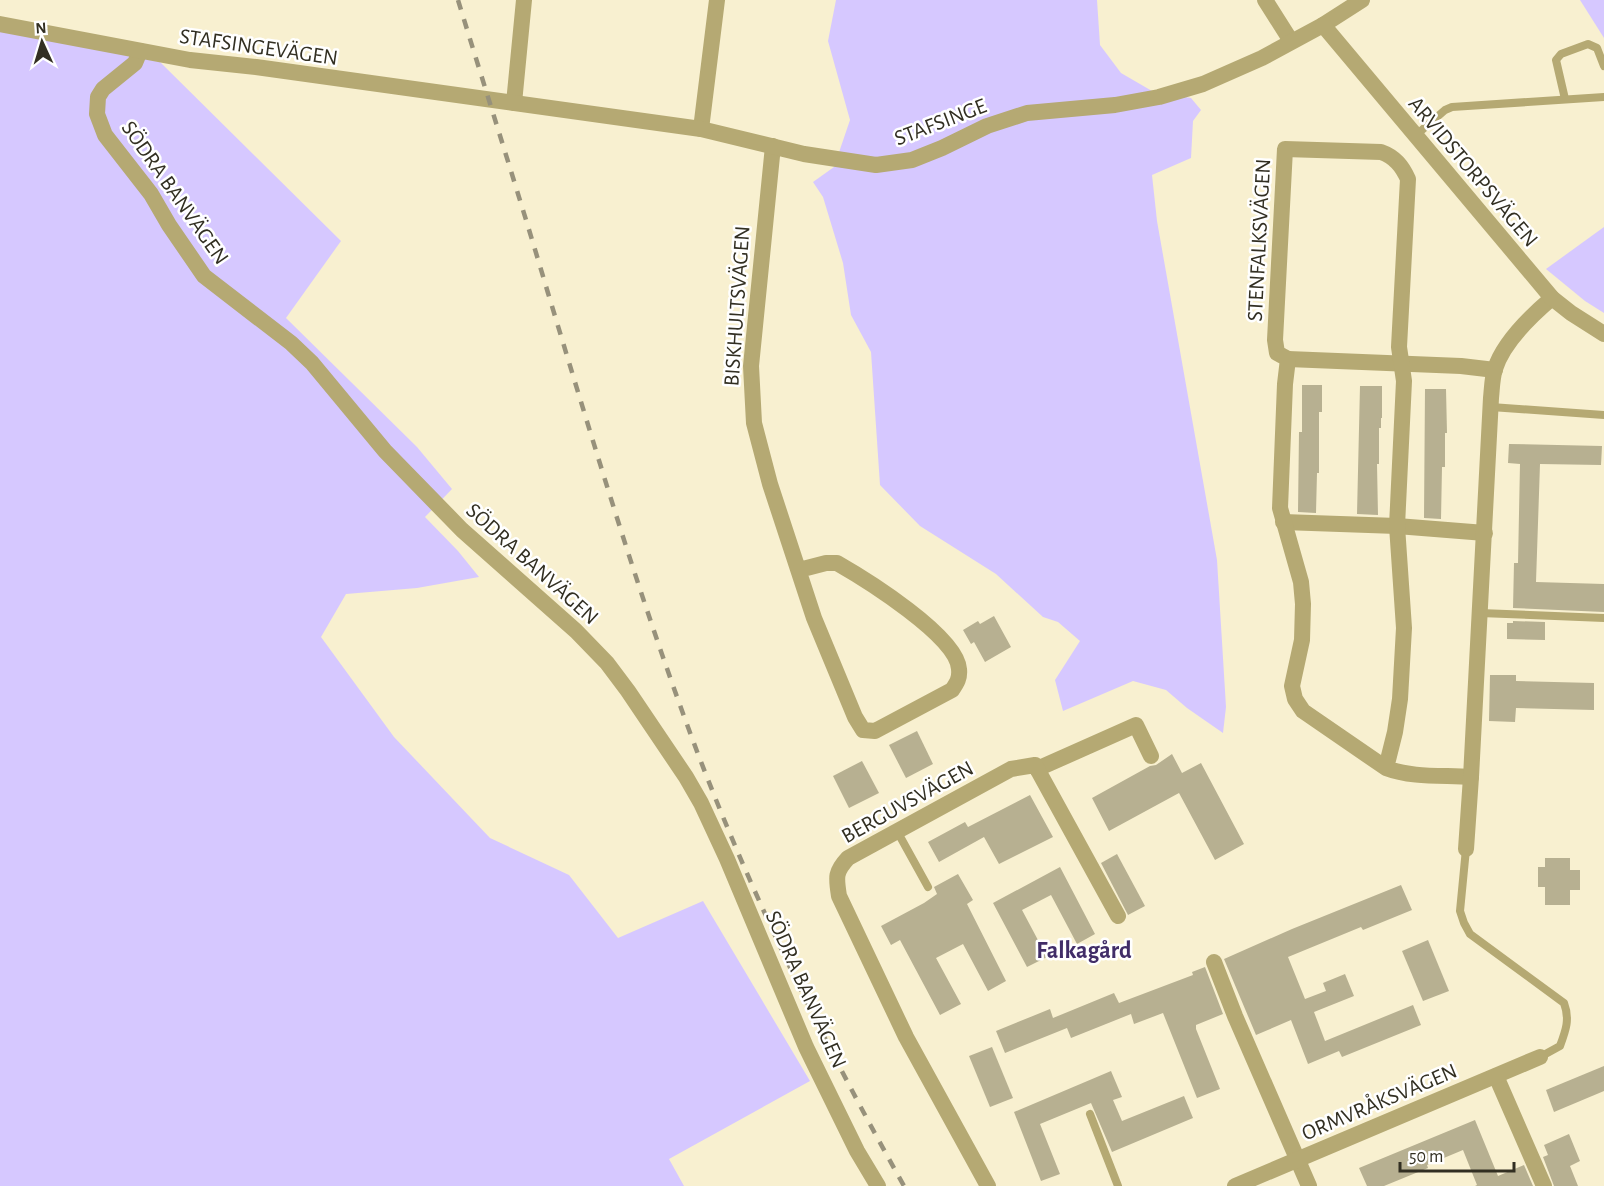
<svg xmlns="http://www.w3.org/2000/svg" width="1604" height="1186" font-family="'Alegreya Sans',sans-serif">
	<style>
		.green { fill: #d6c8ff }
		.building { fill: #b7b091 }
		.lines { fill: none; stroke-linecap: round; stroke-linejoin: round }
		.service { stroke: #b5a973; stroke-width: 8 }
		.minor { stroke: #b5a973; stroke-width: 16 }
		.tertiary { stroke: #b5a973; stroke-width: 16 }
		.rail { stroke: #97917b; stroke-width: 4.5; stroke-dasharray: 10 10; stroke-linecap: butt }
		.labels { text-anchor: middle; stroke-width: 5; stroke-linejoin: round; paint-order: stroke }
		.street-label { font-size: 22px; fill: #322f22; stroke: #fff }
		.neighbourhood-label { font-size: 24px; font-weight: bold; fill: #412d68; stroke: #fff }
	</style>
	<rect width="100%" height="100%" fill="#f8f0d0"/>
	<g class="green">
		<path d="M836,0H1097L1100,45L1121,73L1152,91L1191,98L1201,110L1193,121L1191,158L1152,175L1157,221L1217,560L1226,707L1223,733L1187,708L1166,690L1133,681L1063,711L1055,680L1080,641L1058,622L1043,617L996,574L920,526L880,485L871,352L851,315L843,263L823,197L813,182L834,167L850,120L828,41Z"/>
		<path d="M1580,0H1604V38Z"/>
		<path d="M0,29L160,62L341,241L286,318L417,447L452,489L425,517L458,551L479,577L417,588L346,594L321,637L394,737L490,838L569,875L618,938L703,901L810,1081L669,1159L684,1186H0Z"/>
		<path d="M1604,227V313L1585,301L1546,269Z"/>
	</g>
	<g class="building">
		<path d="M1302,385H1322V412H1319V473H1317L1316,513L1298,512L1299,432H1302Z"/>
		<path d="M1360,386H1382V418H1381V428H1379V464H1377L1378,515L1357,514Z"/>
		<path d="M1425,389H1446L1447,433H1445V467H1442L1441,519L1424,518Z"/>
		<path d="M1509,444L1602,446L1601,465L1540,464L1536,582L1604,584V612L1513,608L1514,563H1518L1520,464L1508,463Z"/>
		<path d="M994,616L1011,647L985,662L974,642L971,644L963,630L978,621L980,624Z"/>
		<path d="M1513,621L1545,622V640L1507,639V623H1513Z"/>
		<path d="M1490,675H1516V681L1594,683V710L1516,708L1515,722L1489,721Z"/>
		<path d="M917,731L933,764L906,778L889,745Z"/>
		<path d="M1172,754L1182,773L1201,763L1244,844L1215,860L1179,793L1109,831L1092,798L1150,766L1156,765Z"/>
		<path d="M862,761L879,793L849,808L833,776Z"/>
		<path d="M1030,795L1053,837L999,864L984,837L939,862L928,842L965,822L968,827Z"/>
		<path d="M1117,854L1145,906L1128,915L1101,863Z"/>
		<path d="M1545,858H1570V870H1580V890H1570V905H1545V887H1538V867H1545Z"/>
		<path d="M1060,867L1095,934L1077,944L1051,895L1022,910L1047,957L1027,967L993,903Z"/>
		<path d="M958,874L973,900L967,904L1006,981L988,991L963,944L936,958L961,1004L940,1015L900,940L891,945L881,926L924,903L937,894L934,887Z"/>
		<path d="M1401,885L1412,910L1363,930L1361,927L1288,957L1305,999L1326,991L1323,983L1345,974L1354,996L1314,1012L1325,1041L1413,1005L1421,1025L1342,1057L1339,1051L1308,1064L1291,1020L1256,1035L1224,959L1292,929Z"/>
		<path d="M1428,940L1449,991L1423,1001L1402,951Z"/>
		<path d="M1205,967L1223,1014L1196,1025V1029L1220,1089L1197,1098L1163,1013L1134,1024L1131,1014L1071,1038L1067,1028L1005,1053L996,1031L1050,1009L1053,1018L1114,993L1119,1003L1193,975L1192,972Z"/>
		<path d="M992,1047L1013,1098L990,1107L969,1056Z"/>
		<path d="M1604,1066V1091L1554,1112L1546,1090Z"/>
		<path d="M1111,1071L1122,1097L1113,1100L1122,1121L1184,1096L1193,1118L1112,1152L1091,1103L1040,1124L1060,1174L1041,1181L1014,1112Z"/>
		<path d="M1475,1120L1498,1176L1524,1165L1533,1186H1475L1477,1185L1463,1150L1427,1165L1428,1168L1384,1186H1367L1359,1168Z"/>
		<path d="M1569,1134L1580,1161L1570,1166L1578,1186H1554L1543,1157L1548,1155L1544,1145Z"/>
	</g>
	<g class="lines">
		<g class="service">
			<path d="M1565,99L1556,60L1561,54L1588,44L1597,48L1604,66"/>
			<path d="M1415,136L1445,110L1452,107L1604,97"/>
			<path d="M1491,407L1604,415"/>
			<path d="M1480,613L1604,618"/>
			<path d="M897,831L928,887"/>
			<path d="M1466,849L1460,911L1464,923L1470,934L1564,1003C1570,1019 1566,1030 1560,1046L1540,1057"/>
			<path d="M1090,1114L1118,1186"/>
		</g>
		<g class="minor">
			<path d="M1265,0L1291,41"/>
			<path d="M140,51L135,63L103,89L98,97L97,114L105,135L151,194L169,225L204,276L291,343L312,363L385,451L462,530L576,631L607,663L628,691L686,777L701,803L727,859L806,1047L857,1151L878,1186"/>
			<path d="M514,103L524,0"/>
			<path d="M701,129L717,0"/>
			<path d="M773,146L751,366L754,423L770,484L814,618L855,717L863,730L875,731L952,690C957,683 960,678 959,669C957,636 865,579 837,563H826L799,570"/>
			<path d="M1288,359L1461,366L1495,370"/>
			<path d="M1283,522L1397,526L1485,533"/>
			<path d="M1386,768L1395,732L1400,699L1404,628L1397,526L1404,381L1399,347L1408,179C1402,166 1395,157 1381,152L1285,149L1275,340L1277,353L1288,359L1285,384L1280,508L1301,582L1303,604L1302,640L1292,686L1295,699L1303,711L1386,768C1412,778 1444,775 1471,777"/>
			<path d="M1037,769L1136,725L1151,756"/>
			<path d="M1466,849L1471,777L1491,398C1492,389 1492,378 1495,369C1503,343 1532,315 1552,298"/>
			<path d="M1214,962L1235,1016L1309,1186"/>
			<path d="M1496,1076L1544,1186"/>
			<path d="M988,1186L906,1037L839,896C836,877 835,872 848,858L1011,769L1035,765L1118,916"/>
			<path d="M1235,1186L1540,1057"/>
		</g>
		<g class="tertiary">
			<path d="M0,24L190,60L256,67L701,129L804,154L876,165L912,160L942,148L987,126L1027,113L1115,105L1159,97L1203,84L1262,58L1323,25L1362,0"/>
			<path d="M1323,25L1552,298L1571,313L1604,334"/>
		</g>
		<path class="rail" d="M458,0C488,98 519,195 548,293C595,448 641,603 698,754C755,903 826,1047 904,1186"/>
	</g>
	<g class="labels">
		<g class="street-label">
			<text transform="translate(259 46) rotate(8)" y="8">STAFSINGEVÄGEN</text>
			<text transform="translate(940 121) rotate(-21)" y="8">STAFSINGE</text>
			<text transform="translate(1474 171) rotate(50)" y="8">ARVIDSTORPSVÄGEN</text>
			<text transform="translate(176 192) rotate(55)" y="8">SÖDRA BANVÄGEN</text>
			<text transform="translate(1258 240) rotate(-87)" y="8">STENFALKSVÄGEN</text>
			<text transform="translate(736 306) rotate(-86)" y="8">BISKHULTSVÄGEN</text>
			<text transform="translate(533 563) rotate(42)" y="8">SÖDRA BANVÄGEN</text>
			<text transform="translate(907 801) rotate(-29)" y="8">BERGUVSVÄGEN</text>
			<text transform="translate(807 989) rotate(66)" y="8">SÖDRA BANVÄGEN</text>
			<text transform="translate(1379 1101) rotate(-23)" y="8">ORMVRÅKSVÄGEN</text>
		</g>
		<g class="neighbourhood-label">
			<text x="1084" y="958">Falkagård</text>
		</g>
	</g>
	<g transform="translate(42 42) rotate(356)" stroke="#ffffff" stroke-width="4.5" paint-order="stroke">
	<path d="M0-4.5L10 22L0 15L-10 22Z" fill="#322f22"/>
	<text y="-9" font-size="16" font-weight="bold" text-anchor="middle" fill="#322f22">N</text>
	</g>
	<path d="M1400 1162v9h114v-9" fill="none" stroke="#322f22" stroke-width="3"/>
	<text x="1409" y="1162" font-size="18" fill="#322f22" stroke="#ffffff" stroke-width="4.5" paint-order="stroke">50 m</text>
</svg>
